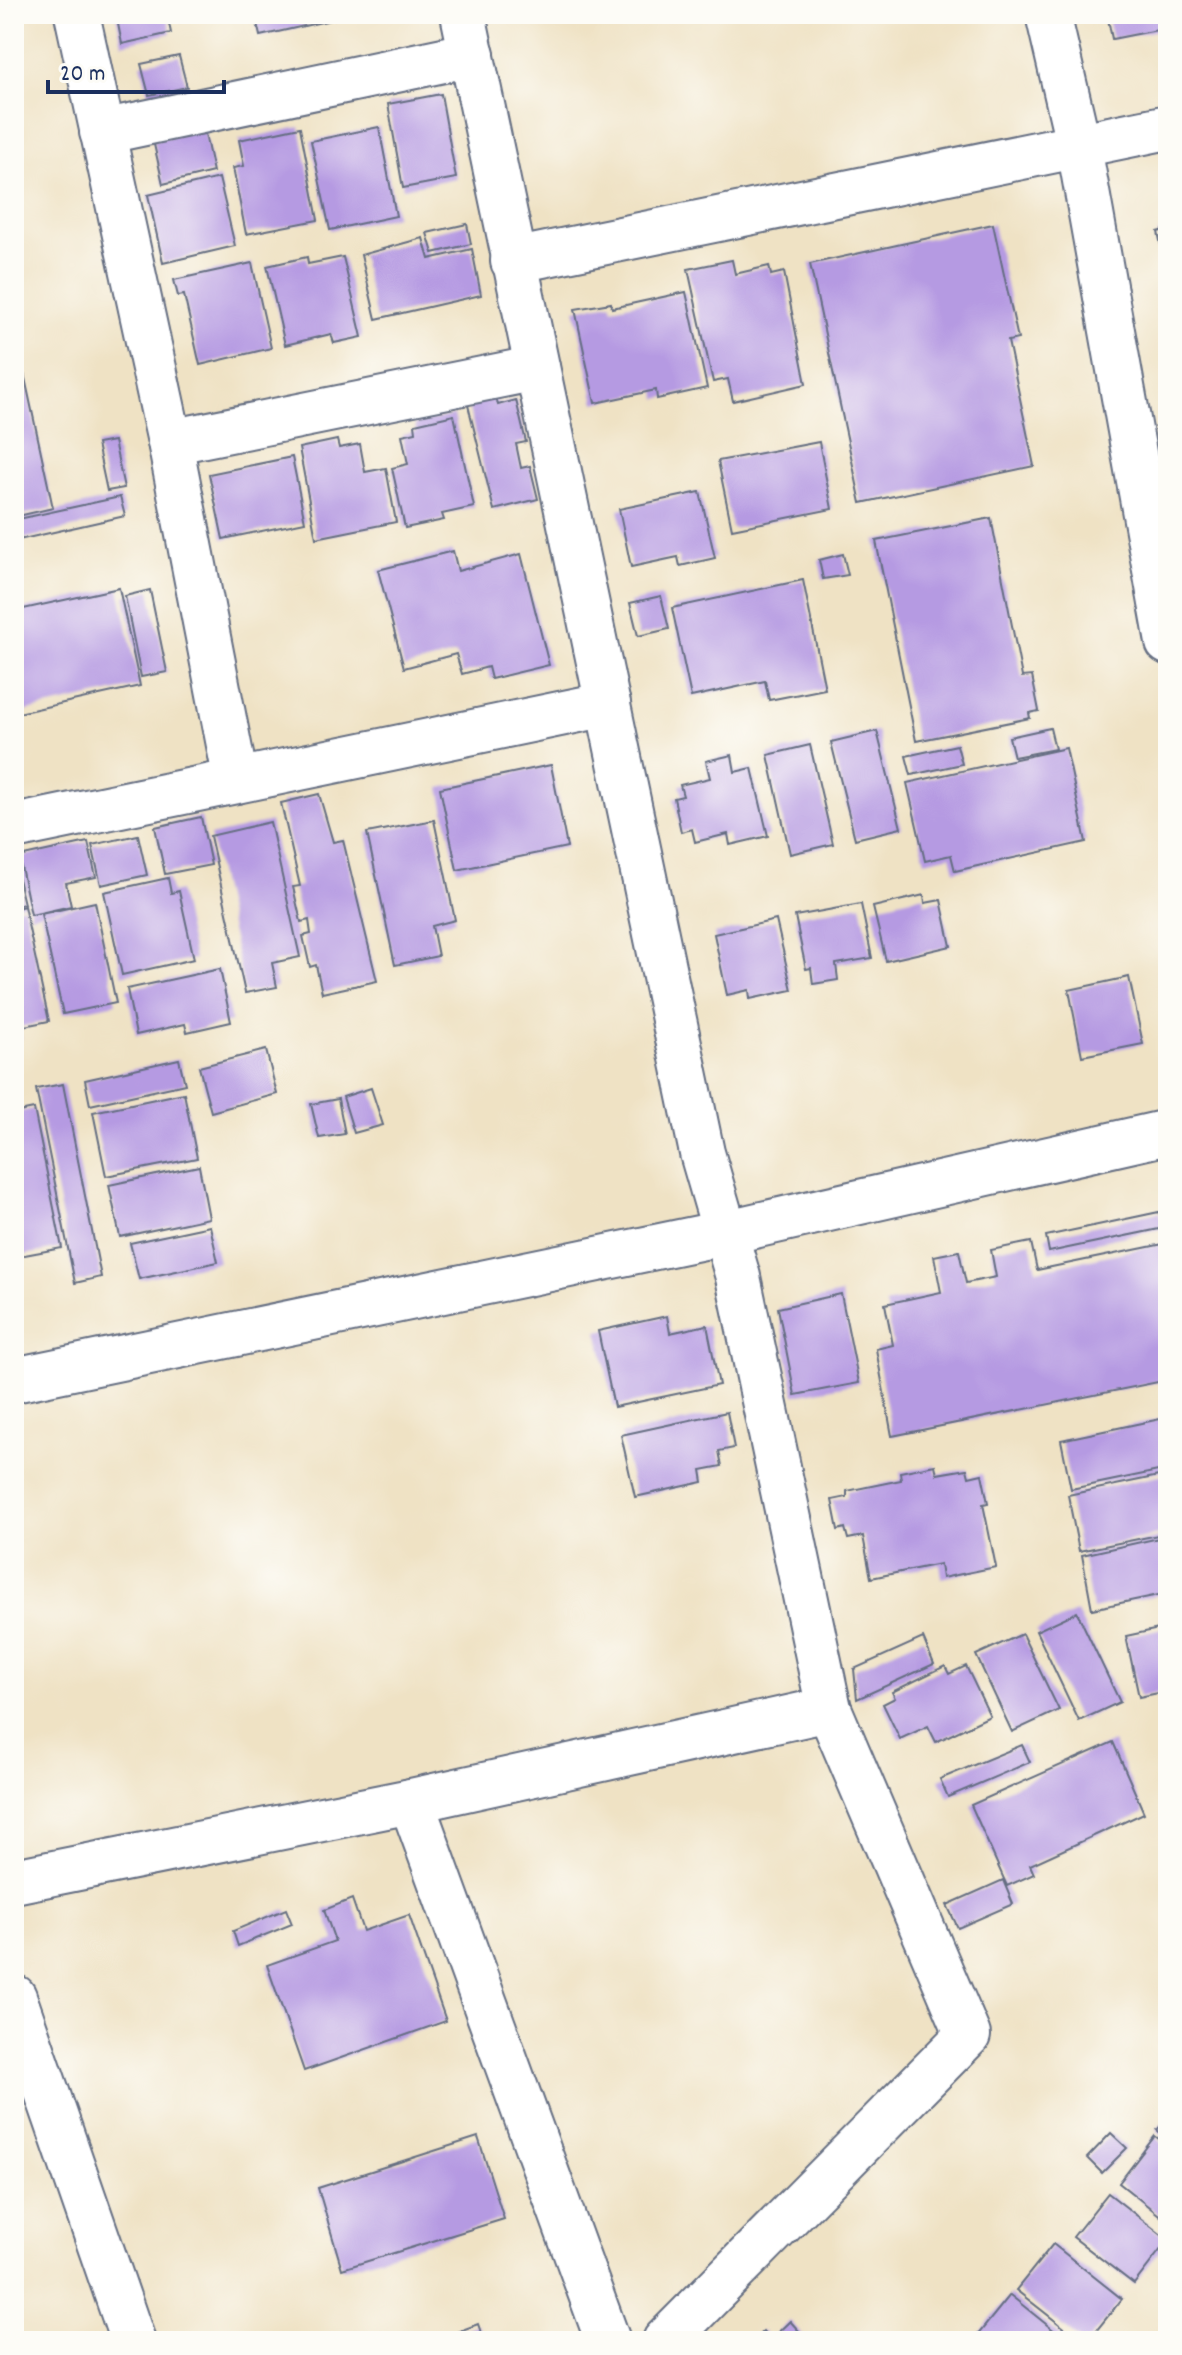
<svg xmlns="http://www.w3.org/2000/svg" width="1182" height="2355" font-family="Dekko,sans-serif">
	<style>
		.building { fill: #b59ae2 }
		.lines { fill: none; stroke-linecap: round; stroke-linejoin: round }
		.minor-casing { stroke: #656e82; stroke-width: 48 }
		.minor { stroke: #fff; stroke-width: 44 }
	</style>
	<rect width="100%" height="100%" fill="#fdfcf7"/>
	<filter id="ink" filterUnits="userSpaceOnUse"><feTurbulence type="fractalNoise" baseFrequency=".0125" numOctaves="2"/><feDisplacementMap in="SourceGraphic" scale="16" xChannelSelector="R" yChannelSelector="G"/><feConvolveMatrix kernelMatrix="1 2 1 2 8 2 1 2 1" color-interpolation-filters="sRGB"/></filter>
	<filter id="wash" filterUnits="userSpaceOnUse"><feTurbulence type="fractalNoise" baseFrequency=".006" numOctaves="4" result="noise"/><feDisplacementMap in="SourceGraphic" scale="32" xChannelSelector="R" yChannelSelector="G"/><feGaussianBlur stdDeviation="1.8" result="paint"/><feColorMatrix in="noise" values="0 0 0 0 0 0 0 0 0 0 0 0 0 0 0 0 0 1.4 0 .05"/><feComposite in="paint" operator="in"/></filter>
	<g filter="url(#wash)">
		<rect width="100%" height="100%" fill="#efe2c4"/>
		<g id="blocks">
			<g class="building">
				<path d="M116,14H167L171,33L122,44Z"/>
				<path d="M178,14H209V15L180,22Z"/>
				<path d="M255,14H353V15L260,36Z"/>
				<path d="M1107,14H1168V28L1112,39Z"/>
				<path d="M179,56L187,87L149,95L141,64Z"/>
				<path d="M441,94L456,178L403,188L388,104Z"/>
				<path d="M300,127L318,220L246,234L233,168L244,166L239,140Z"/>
				<path d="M379,127L396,216L330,230L311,141Z"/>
				<path d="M204,129L213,172L163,184L153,140Z"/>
				<path d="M219,178L235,246L163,263L148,195Z"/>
				<path d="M467,224L471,244L433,253L427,233Z"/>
				<path d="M993,224L1018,339L1008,341L1034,466L861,503L810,264Z"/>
				<path d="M1168,229V272H1167L1158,232Z"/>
				<path d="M423,238L429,259L472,249L481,295L376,319L361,255Z"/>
				<path d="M307,257L308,264L343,257L362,337L334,343L331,334L285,345L267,266Z"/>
				<path d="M732,260L735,274L769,266L771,275L784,272L806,384L733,401L728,379L713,382L688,269Z"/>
				<path d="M252,263L271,348L200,365L184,295L178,296L174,280Z"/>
				<path d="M686,292L707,388L657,399L656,390L595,403L575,309L611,303L612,308Z"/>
				<path d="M14,327L53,508L14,517Z"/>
				<path d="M494,389L498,405L516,400L526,442L516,444L521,468L530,466L538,499L494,510L466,397Z"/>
				<path d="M454,415L474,507L442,514L444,520L405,528L392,468L408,464L402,435L416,432L415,424Z"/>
				<path d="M337,440L339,448L360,444L365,472L386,468L396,522L316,538L299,448Z"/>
				<path d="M114,441L124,488L107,491L97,444Z"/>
				<path d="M819,442L832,509L732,529L718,461Z"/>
				<path d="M292,457L305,522L223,539L209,474Z"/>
				<path d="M700,492L715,558L680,566L678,557L631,567L619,509Z"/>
				<path d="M120,497L125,516L14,541V520Z"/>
				<path d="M991,518L1022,677L1032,676L1039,711L1029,713L1030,718L916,741L876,541Z"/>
				<path d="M453,551L458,571L521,554L549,665L491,679L488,667L462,674L456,654L404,668L378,570Z"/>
				<path d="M843,554L848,575L823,579L819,560Z"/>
				<path d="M803,580L825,689L769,700L765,681L691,697L672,608Z"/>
				<path d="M119,588L140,686L14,714V611Z"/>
				<path d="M150,590L167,672L141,677L125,596Z"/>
				<path d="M661,596L669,629L638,636L630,603Z"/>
				<path d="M1050,728L1055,749L1014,757L1009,737Z"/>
				<path d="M877,731L901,828L855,839L831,742Z"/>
				<path d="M810,745L833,844L790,854L768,755Z"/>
				<path d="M957,745L962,764L911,775L906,756Z"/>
				<path d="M1066,748L1086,842L955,871L951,855L925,861L907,783Z"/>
				<path d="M732,755L735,772L752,768L768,836L730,845L728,834L695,842L692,829L681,832L674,798L683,796L680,785L710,778L706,761Z"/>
				<path d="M551,765L567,847L457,870L440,788Z"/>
				<path d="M319,794L333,842L343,840L377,981L322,993L316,965L310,967L303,936L311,934L309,920L301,922L293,887L300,886L281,803Z"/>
				<path d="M201,817L211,865L165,874L155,827Z"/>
				<path d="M434,820L455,920L432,926L438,956L395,965L367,833Z"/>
				<path d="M270,822L300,957L272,963L277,987L245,993L210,836Z"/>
				<path d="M138,835L147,875L101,885L92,845Z"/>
				<path d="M88,842L96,877L66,883L71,906L31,915L19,857Z"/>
				<path d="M14,862L24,904L14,906Z"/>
				<path d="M168,878L171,893L179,891L194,959L122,975L104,892Z"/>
				<path d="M924,895L925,903L941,900L951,946L886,961L873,907Z"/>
				<path d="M95,902L116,1003L63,1014L41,914Z"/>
				<path d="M861,904L872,958L836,964L838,980L813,984L811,968L806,969L795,916Z"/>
				<path d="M24,906L49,1021L19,1027L22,1039L14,1041V909Z"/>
				<path d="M776,920L792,990L750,999L749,990L727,995L714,934Z"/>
				<path d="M220,969L231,1022L187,1032L185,1024L136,1035L127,989Z"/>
				<path d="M1129,977L1143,1044L1082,1056L1069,990Z"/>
				<path d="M266,1050L277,1094L211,1112L199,1067Z"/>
				<path d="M179,1059L185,1084L90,1105L85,1080Z"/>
				<path d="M63,1084L101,1277L75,1283L36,1089Z"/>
				<path d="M371,1088L383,1125L354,1133L343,1097Z"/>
				<path d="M184,1093L197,1158L106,1176L93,1112Z"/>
				<path d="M338,1099L345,1134L319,1138L311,1104Z"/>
				<path d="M34,1109L62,1248L14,1257V1113Z"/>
				<path d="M199,1166L209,1218L120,1237L109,1185Z"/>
				<path d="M1159,1212L1161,1219L1168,1217V1241L1164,1228L1049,1252L1046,1236Z"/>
				<path d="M210,1226L218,1262L139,1279L130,1243Z"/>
				<path d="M1031,1242L1037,1270L1168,1243V1380L892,1436L876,1349L893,1345L885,1304L941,1292L934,1256L959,1251L966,1283L996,1277L991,1250Z"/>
				<path d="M841,1294L859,1383L795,1395L778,1308Z"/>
				<path d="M667,1316L670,1333L707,1325L719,1385L614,1407L598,1331Z"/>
				<path d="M727,1412L734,1448L719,1451L722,1466L701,1470L703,1482L635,1497L621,1435Z"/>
				<path d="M1165,1418L1168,1469L1071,1489L1061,1440Z"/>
				<path d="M935,1465L937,1474L967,1469L969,1477L982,1474L988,1503L983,1504L996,1567L942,1578L940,1564L871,1578L863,1536L848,1539L845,1528L838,1530L832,1500L847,1497V1491L901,1480L900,1472Z"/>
				<path d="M1168,1474V1533L1079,1551L1068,1495Z"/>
				<path d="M1168,1536V1593L1092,1609L1082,1555Z"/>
				<path d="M1077,1612L1120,1702L1079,1721L1036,1631Z"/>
				<path d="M1168,1627V1691L1139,1697L1126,1636Z"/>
				<path d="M1022,1634L1059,1710L1012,1732L976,1655Z"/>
				<path d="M923,1638L934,1664L857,1699L854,1669Z"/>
				<path d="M945,1666L949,1674L966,1666L990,1716L936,1742L928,1726L900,1739L883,1704L895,1698L892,1692Z"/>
				<path d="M1113,1742L1144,1813L1030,1865L1034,1874L1007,1886L971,1805Z"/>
				<path d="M1022,1745L1030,1762L948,1797L940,1779Z"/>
				<path d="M1003,1880L1013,1904L958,1928L947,1905Z"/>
				<path d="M352,1899L363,1931L409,1915L446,2021L304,2071L267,1965L335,1941L324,1910Z"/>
				<path d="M286,1909L292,1924L238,1946L233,1931Z"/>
				<path d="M1168,2117V2139L1157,2130Z"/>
				<path d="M1111,2133L1127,2148L1102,2173L1087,2158Z"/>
				<path d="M1155,2136L1168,2146V2222L1119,2183Z"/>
				<path d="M478,2137L504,2219L342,2269L318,2188Z"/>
				<path d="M1108,2193L1168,2240L1134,2284L1073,2237Z"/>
				<path d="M1053,2244L1122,2299L1088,2341H1081L1016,2290Z"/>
				<path d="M1010,2295L1067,2341H981L976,2337Z"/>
				<path d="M790,2321L808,2341H753L763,2331L770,2340Z"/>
				<path d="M478,2324L484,2341H433Z"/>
			</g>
		</g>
	</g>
	<g filter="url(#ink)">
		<use href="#blocks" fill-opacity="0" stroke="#656e82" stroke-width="2"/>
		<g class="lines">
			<g class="minor-casing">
				<g id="minor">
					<path d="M77,14L170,442L236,781"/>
					<path d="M463,14L702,1153L738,1277L829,1709L968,2035L665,2341"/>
					<path d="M1048,14L1079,147L1168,642"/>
					<path d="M102,132L472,54"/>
					<path d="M513,261L1168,127"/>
					<path d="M170,442L537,368"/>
					<path d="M14,827L608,704"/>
					<path d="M14,1380L723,1233L1168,1132"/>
					<path d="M411,1801L608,2341"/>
					<path d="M14,1881L411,1801L829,1709"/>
					<path d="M14,1997L133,2341"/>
				</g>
			</g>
			<use href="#minor" class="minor"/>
		</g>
	</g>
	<rect width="1182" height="2355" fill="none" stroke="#fdfcf7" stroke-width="48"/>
	<path d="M48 80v12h176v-12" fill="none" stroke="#1b2f5e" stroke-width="4"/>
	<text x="60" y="80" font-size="24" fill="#1b2f5e" stroke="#fdfcf7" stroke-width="6" paint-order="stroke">20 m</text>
</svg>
